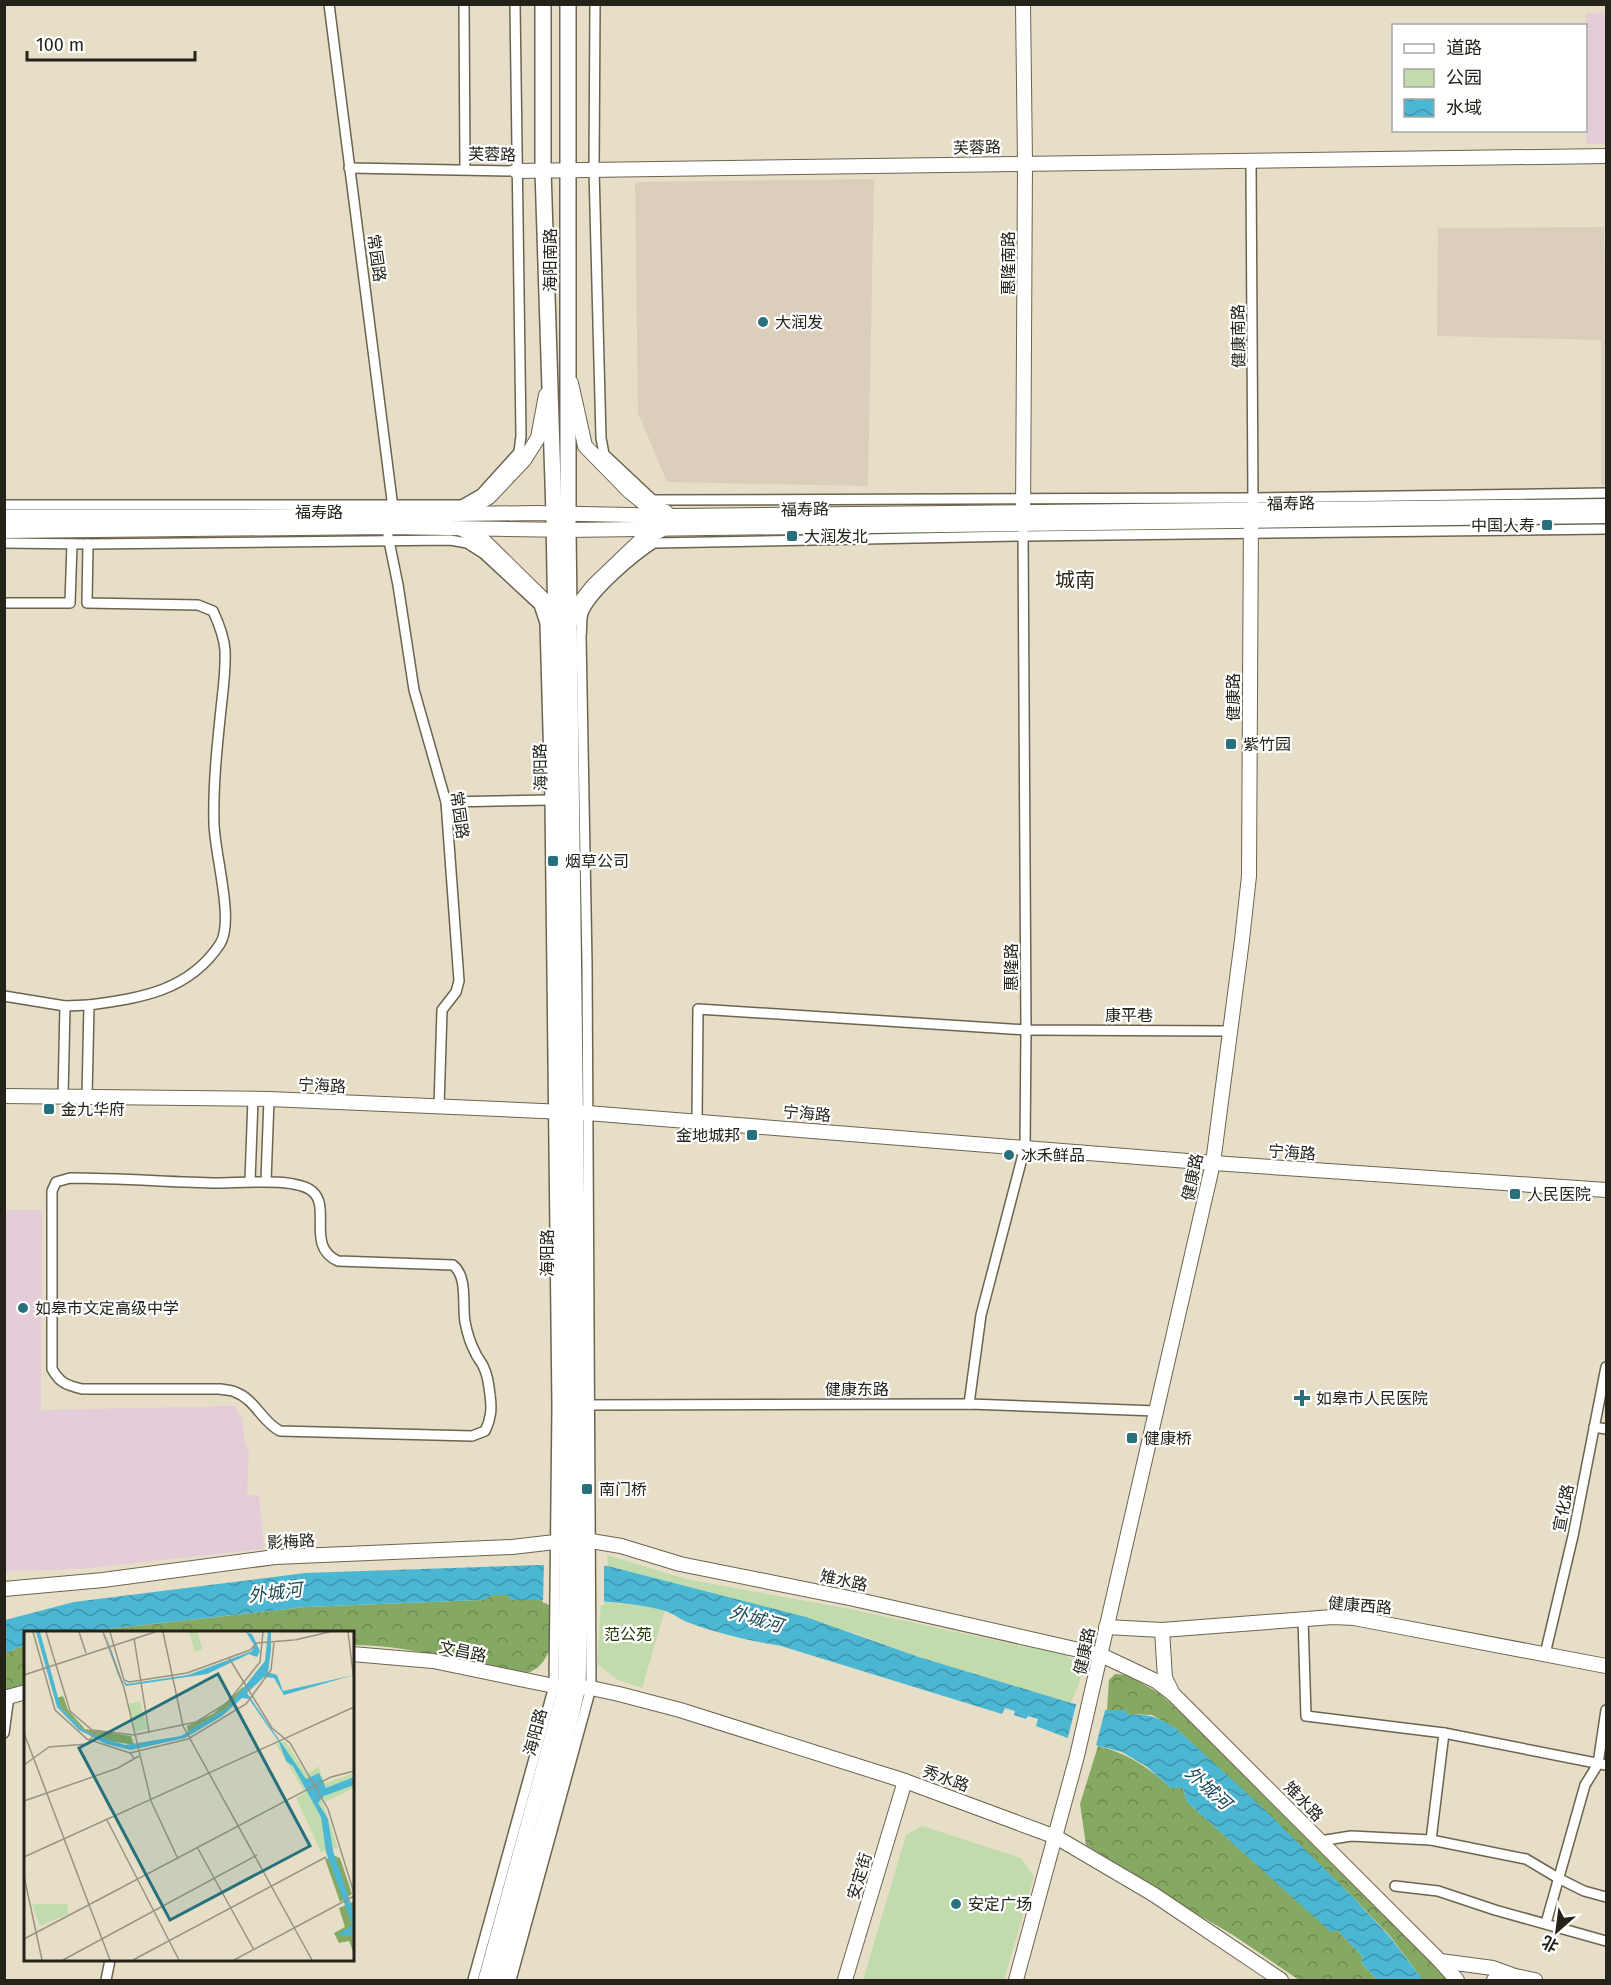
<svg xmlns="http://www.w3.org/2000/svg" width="1611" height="1985" font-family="'Fira Sans','Noto Sans SC',sans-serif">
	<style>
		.commercial { fill: #dbcfbc }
		.education { fill: #e4cdd9 }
		.forest { fill: url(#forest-crowns) }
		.park { fill: #c2dbad }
		.water { fill: url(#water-waves) }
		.pier { fill: #e6dec7 }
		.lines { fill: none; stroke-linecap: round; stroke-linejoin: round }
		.street-casing { stroke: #6b644f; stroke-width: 12 }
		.secondary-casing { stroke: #6b644f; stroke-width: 16 }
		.primary-casing { stroke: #6b644f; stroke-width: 18 }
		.street { stroke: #fff; stroke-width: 9 }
		.secondary { stroke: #fff; stroke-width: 14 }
		.primary { stroke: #fff; stroke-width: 15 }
		.poi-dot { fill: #28707b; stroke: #fff; stroke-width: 2 }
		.labels { text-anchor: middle; stroke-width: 4.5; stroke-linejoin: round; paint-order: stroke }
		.street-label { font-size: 16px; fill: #25221a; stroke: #fff }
		.poi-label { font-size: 16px; fill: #25221a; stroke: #fff; text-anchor: start }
		.park-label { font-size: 16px; fill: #1f3601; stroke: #fff }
		.water-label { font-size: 18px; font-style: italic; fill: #1b4a56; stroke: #fff }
		.quarter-label { font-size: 20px; fill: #2f2816; stroke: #fff }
		.inset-road { fill: none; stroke: #999382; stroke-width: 1.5 }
		.view { fill: #28707b; fill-opacity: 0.15; stroke: #28707b; stroke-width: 3 }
		.inset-edge { fill: none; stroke: #25221a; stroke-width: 3 }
	</style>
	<defs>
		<pattern id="forest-crowns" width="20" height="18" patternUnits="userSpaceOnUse" patternTransform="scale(1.5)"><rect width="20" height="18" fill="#85a962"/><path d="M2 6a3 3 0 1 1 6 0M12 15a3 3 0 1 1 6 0" fill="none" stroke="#6d8950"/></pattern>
		<pattern id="water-waves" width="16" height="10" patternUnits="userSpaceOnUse" patternTransform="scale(1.5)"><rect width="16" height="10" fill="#4cb7d3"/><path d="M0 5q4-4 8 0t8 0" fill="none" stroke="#3f94aa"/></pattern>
	</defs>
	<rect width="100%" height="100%" fill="#e6dec7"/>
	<g class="commercial">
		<path d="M874,179L868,486L667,482L638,413L635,182Z"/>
		<path d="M1604,227L1606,312V485H1601V340L1437,336L1438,228Z"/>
	</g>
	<g class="education">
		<rect x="1586" y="13" width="20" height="131"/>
		<path d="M5,1210H42L41,1410L235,1406L242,1419L245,1444L249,1452L247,1495H259L264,1549L80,1569L5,1571Z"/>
	</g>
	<g class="forest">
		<path d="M493,1595H507L511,1600H541L550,1606C552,1628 556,1658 532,1671C529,1673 522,1673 518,1674C465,1662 408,1645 353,1645L352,1632H80L305,1607L482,1600Z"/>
		<path d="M25,1645V1686L5,1692V1653Z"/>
		<path d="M1115,1674L1127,1675L1159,1693L1246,1770L1450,1980H1423L1390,1936L1350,1894L1177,1729L1152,1715L1127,1714L1107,1710L1109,1680Z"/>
		<path d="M1098,1746C1131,1755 1146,1766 1171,1788H1183L1187,1802L1331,1931L1337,1930L1363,1957L1361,1962L1377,1980H1299L1233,1935L1173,1900L1086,1845L1080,1804Z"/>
	</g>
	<g class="park">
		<path d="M607,1555L686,1579L850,1609L1021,1646L1060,1652L1081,1665L1080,1681L1071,1703L919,1657L857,1634L721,1595L608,1566Z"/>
		<path d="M601,1602L637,1605L665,1610L642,1688L618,1680L597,1664Z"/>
		<path d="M922,1826L1021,1858L1034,1877L1004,1980H863L906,1835Z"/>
	</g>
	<path class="water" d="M541,1565L608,1566L806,1617L919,1657L1071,1703L1107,1710H1126L1127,1714C1151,1715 1156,1716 1177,1729L1264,1809L1350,1894L1390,1937L1423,1980H1377L1361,1962L1363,1957L1337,1930L1331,1932L1187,1802L1183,1788H1171L1146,1766L1122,1752L1065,1737L1036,1726L1038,1719L1028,1716L1026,1719L1014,1715L1015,1711L1005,1708L1002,1714L781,1646C750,1641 716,1633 687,1622C678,1618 671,1612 662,1610C616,1598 558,1600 511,1600L507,1595H493L483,1600L305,1607L80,1632H26L25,1645L5,1653V1620L74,1602L305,1573Z"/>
	<g class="pier">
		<path d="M544,1562L604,1563V1605L543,1603Z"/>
		<path d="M1077,1701L1106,1707L1095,1749L1067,1741Z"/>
	</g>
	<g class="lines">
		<g class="street-casing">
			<g id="street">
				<path d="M329,4L393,508"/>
				<path d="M464,4L465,169"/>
				<path d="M595,4L594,170L601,438L604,454L653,500L1254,498L1606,493"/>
				<path d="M1251,162L1253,502"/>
				<path d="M349,168L516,171"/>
				<path d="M4,505H462L481,494L519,452L521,436L515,4"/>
				<path d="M388,536L398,585L414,690L446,802L459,981L456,992L442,1010L439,1107"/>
				<path d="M4,543L88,544L450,540L467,543L484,554L539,605L545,623L550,800L557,1406L554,1686L473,1980"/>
				<path d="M4,603H70L72,544"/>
				<path d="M446,802L550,800"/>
				<path d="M4,996L65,1006L63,1097"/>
				<path d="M65,1006L89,1005"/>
				<path d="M87,1097L89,1005C141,998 189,991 220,944C235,921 214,852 214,823C213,785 217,747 221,709C223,690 226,670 225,650C224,637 219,624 213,611L198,605L87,603L88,544"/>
				<path d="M697,1121L698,1009L1026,1030L1231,1031"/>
				<path d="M70,1178C120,1178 169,1182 218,1183C240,1183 297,1177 313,1192C331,1208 306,1247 338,1261L453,1265C468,1277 462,1304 465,1322C467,1332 470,1343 475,1352C477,1358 482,1362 484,1368C488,1376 489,1386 490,1395C492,1409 491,1419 485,1431L472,1436L280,1431C262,1422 255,1399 235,1392C231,1390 225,1390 220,1389H82C66,1385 60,1383 52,1369V1191L56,1182Z"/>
				<path d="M250,1181L253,1099"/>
				<path d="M266,1181L269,1099"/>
				<path d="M969,1404L981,1315L1025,1147L1026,1030L1023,531"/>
				<path d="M586,1405L969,1404L1156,1411"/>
				<path d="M1594,1427L1606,1429"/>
				<path d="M1303,1619L1306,1716L1444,1733L1606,1765"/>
				<path d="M1545,1654L1573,1536L1606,1367"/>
				<path d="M4,1733L9,1696"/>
				<path d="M1431,1840L1444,1733"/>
				<path d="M1320,1841L1351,1836L1431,1840L1526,1859L1558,1878L1584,1891L1606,1897"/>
				<path d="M1395,1886L1438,1891L1495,1910L1606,1941"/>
				<path d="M1546,1923L1585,1785L1598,1764L1606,1710"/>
				<path d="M106,1980L110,1960"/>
				<path d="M511,1980L591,1688L587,964L581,636C582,629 581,619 583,613C592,591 634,556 654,543L1023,536L1606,529"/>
			</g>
		</g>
		<g class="secondary-casing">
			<g id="secondary">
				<path d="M1023,4L1025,163L1023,521"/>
				<path d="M516,171L1606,156"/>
				<path d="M571,383L585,446L630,492L649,507L666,512"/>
				<path d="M462,513L489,497L524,460L538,438L546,395"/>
				<path d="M4,517H244L536,513L676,516L1606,506"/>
				<path d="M462,529L484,541L544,600L555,624"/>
				<path d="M4,531L387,527L568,530L1606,516"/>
				<path d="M570,623L579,604L593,586L641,540L661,530"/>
				<path d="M4,1096L269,1099L587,1113L1213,1163L1606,1190"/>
				<path d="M4,1589L103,1580L275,1557L512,1547L555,1542L591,1541L621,1546L680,1564L854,1599L1101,1655L1156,1681L1173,1694"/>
				<path d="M1106,1627L1162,1630L1333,1617L1354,1618L1606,1666"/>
				<path d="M1162,1630L1165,1678L1173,1694L1440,1961L1457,1980"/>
				<path d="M352,1654L433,1661L554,1686L591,1688L619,1694L680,1710L905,1781L1056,1837L1153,1894L1281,1980"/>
				<path d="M4,1698L26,1692"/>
				<path d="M1440,1961L1493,1968L1515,1976"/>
				<path d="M845,1980L905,1781"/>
				<path d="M1016,1980L1077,1756L1213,1163L1242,940L1249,876L1251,512"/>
				<path d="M1494,1980L1515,1976L1535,1980"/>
			</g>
		</g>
		<g class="primary-casing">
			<g id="primary">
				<path d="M486,1980L566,1687L567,1552L564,1113L554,514L543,170V4"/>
				<path d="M500,1980L548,1809L578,1687L581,1552L568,530V4"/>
			</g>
		</g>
		<use href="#street" class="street"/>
		<use href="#secondary" class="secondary"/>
		<use href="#primary" class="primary"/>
	</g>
	<g class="poi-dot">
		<circle cx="763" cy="322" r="6"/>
		<rect x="1541" y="519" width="12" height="12" rx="3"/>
		<rect x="786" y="530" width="12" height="12" rx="3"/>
		<rect x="1225" y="738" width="12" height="12" rx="3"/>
		<rect x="547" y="855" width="12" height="12" rx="3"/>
		<rect x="43" y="1103" width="12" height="12" rx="3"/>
		<rect x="746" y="1129" width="12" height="12" rx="3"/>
		<circle cx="1009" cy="1155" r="6"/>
		<rect x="1509" y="1188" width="12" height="12" rx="3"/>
		<circle cx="23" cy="1308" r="6"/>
		<path d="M1299 1389h6v6h6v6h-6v6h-6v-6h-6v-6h6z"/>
		<rect x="1126" y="1432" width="12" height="12" rx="3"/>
		<rect x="581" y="1483" width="12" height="12" rx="3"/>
		<circle cx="956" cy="1904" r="6"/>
	</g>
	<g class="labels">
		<g class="street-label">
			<text transform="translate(977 147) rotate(-1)" y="6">芙蓉路</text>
			<text transform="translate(492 154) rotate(1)" y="6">芙蓉路</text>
			<text transform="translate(377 258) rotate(82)" y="6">常园路</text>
			<text transform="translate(550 260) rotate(-90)" y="6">海阳南路</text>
			<text transform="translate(1008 263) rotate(-90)" y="6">惠隆南路</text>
			<text transform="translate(1238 336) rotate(-91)" y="6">健康南路</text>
			<text transform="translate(1291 503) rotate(-1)" y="6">福寿路</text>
			<text transform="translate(805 509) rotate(-1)" y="6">福寿路</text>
			<text x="319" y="518">福寿路</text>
			<text transform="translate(1233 697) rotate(-90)" y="6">健康路</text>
			<text transform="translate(540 767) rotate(-91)" y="6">海阳路</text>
			<text transform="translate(460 815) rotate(82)" y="6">常园路</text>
			<text transform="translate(1011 967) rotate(-90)" y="6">惠隆路</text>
			<text x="1129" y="1021">康平巷</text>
			<text transform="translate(322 1085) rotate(3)" y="6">宁海路</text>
			<text transform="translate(807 1113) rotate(5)" y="6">宁海路</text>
			<text transform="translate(1292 1152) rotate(4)" y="6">宁海路</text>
			<text transform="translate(1192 1177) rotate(-78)" y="6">健康路</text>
			<text transform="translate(547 1253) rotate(-90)" y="6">海阳路</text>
			<text x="857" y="1395">健康东路</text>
			<text transform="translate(1563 1508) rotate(-79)" y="6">宣化路</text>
			<text transform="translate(291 1541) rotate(-3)" y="6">影梅路</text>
			<text transform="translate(844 1580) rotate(12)" y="6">雉水路</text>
			<text transform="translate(1360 1605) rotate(5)" y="6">健康西路</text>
			<text transform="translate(463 1651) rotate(12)" y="6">文昌路</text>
			<text transform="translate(1084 1651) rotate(-78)" y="6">健康路</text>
			<text transform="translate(535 1732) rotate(-75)" y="6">海阳路</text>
			<text transform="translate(946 1778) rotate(20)" y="6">秀水路</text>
			<text transform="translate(1304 1801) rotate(46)" y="6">雉水路</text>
			<text transform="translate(859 1876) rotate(-73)" y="6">安定街</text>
		</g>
		<g class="poi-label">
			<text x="775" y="328">大润发</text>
			<text x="1535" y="531" text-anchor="end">中国人寿</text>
			<text x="804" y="542">大润发北</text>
			<text x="1243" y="750">紫竹园</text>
			<text x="565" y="867">烟草公司</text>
			<text x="61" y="1115">金九华府</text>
			<text x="740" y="1141" text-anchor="end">金地城邦</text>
			<text x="1021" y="1161">冰禾鲜品</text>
			<text x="1527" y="1200">人民医院</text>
			<text x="35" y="1314">如皋市文定高级中学</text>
			<text x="1316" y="1404">如皋市人民医院</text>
			<text x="1144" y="1444">健康桥</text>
			<text x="599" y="1495">南门桥</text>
			<text x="968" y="1910">安定广场</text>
		</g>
		<g class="park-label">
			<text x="628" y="1640">范公苑</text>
		</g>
		<g class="water-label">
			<text transform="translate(275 1593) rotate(-7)" y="6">外城河</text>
			<text transform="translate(756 1619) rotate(16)" y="6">外城河</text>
			<text transform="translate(1208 1788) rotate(42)" y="6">外城河</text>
		</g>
		<g class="quarter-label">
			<text x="1075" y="587">城南</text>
		</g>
	</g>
	<g transform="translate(24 1631)">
		<rect width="330" height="330" fill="#e6dec7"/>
		<path d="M219,56L221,59L203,77L164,101L163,95L189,83ZM39,65L44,79L61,98L107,105L110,114L81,109L62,101L37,77L32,67ZM311,225L316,227L328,263L316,271L301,228ZM328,271L330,272V323L325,310L315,312L310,302L321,296L315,277Z" fill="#85a962"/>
		<path d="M165,1H174L178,18L171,21ZM116,70L123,97L112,101L104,73ZM261,110L283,144L294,135L301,152L330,142V157L299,172L314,217L297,221L272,167L281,162L252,113ZM8,273H43L44,283L16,295Z" fill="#c2dbad"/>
		<path d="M12,1H16L37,77L62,101L101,114L157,105L203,77L241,30L244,1H247V19L244,41L253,44L259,60L330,44L260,64L250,47L240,46L223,62L282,148L295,142L302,157L330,146V154L300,165L294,172L304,188L309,220L330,282V299L326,300L330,304H313L328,294L302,221L297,186L269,135L262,130L255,111L225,68L218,67L198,85L161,107L107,119L82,113L55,99L33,76ZM81,1L98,49L103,53L164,44L228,20L230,14L222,1L228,3L236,20L233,26L225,23L183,43L102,55L94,44Z" fill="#4cb7d3"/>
		<path class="inset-road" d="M9,1L31,79L63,108L106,122L110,127M22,1L46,80L68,99L110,104L172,91L203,72L236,31L239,1M55,1L62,22M79,1L100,57L127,170L154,228M86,1L100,49L105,51L163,42L226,19L233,12L270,9M139,1L159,95L288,329M324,1L330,50M110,7L125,102M271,9L305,1M205,27L248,97L266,112L304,178L330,262M0,44L131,1M0,102L86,329M106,122L164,108L222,73L247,39L250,12M0,134L25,116L64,113L71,101M0,170L94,137L115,125M83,189L155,329M173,216L230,319M0,226L330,76M0,245L18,329M0,308L307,146L330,140M39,329L233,224M109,329L302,226M210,329L330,265"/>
		<path class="view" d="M194,43L286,215L146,289L55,117Z"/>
		<rect width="330" height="330" class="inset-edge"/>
	</g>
	<rect width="1611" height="1985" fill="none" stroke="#25221a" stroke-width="12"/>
	<rect x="1392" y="24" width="195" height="108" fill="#ffffff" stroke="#a8a7a3" stroke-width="1.5"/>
	<rect x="1404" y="44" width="30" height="9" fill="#ffffff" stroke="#a8a7a3" stroke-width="1.5"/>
	<text x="1446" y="54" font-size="18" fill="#25221a">道路</text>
	<rect x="1404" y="69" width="30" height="18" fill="#c2dbad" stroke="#a8a7a3" stroke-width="1.5"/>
	<text x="1446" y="84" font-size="18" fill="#25221a">公园</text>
	<rect x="1404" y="99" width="30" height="18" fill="url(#water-waves)" stroke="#a8a7a3" stroke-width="1.5"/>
	<text x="1446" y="114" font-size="18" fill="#25221a">水域</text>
	<g transform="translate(1557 1931) rotate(208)" stroke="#ffffff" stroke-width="4.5" paint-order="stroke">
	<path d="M0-4.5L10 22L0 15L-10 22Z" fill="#25221a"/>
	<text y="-9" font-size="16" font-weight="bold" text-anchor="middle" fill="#25221a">北</text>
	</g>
	<path d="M27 51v9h168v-9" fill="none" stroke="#25221a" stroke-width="3"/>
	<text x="36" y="51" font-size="18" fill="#25221a" stroke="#ffffff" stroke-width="4.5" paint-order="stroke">100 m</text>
</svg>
